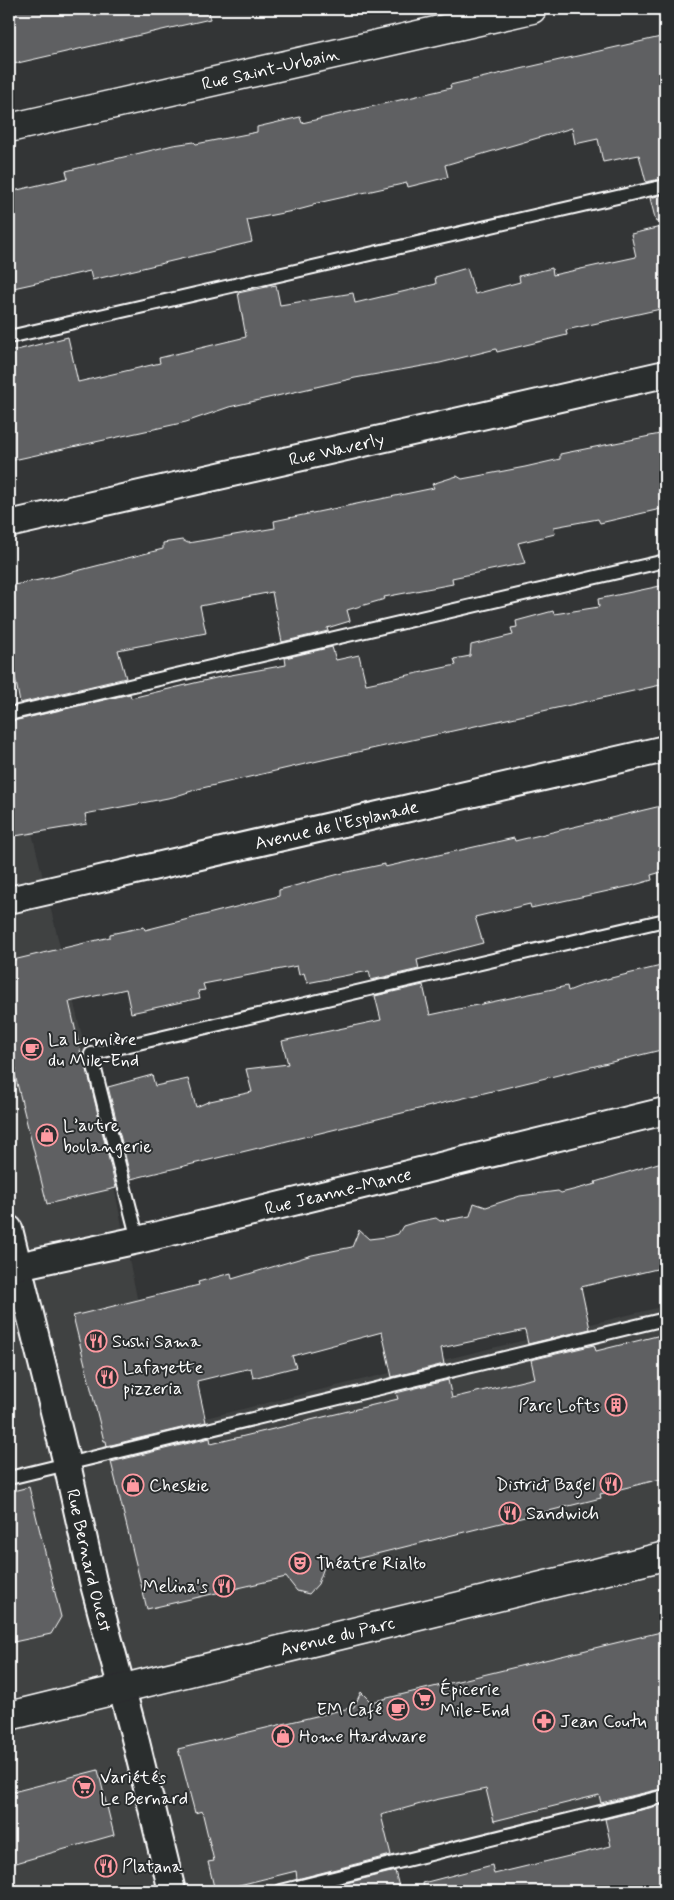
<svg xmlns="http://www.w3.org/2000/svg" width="674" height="1900" font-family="Mynerve,sans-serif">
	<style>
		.built { fill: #404243 }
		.building { fill: #5f6162; stroke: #fff }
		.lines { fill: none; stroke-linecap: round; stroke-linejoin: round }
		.lane-casing { stroke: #fff; stroke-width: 16 }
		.street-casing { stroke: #fff; stroke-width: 30 }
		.secondary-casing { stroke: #fff; stroke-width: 31 }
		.lane { stroke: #2a2d2e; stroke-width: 12 }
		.street { stroke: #2a2d2e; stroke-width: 26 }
		.secondary { stroke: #2a2d2e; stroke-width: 28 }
		.labels { text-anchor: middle; stroke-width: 4; stroke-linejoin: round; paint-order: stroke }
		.street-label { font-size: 18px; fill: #fff; stroke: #2a2d2e }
		.poi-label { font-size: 18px; fill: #fff; stroke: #2a2d2e; text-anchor: start }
	</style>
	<rect width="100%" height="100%" fill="#333536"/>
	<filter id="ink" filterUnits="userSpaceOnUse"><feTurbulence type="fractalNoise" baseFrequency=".02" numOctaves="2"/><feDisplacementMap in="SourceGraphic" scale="10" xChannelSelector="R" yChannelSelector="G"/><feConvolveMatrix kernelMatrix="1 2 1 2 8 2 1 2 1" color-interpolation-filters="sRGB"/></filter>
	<g filter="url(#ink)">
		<path class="built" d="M9,740L86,1052L164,1428L665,1306V1796L290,1891H9Z"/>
		<g class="building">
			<path d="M9,9H209L210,19L9,65Z"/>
			<path d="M665,36V178L646,182L639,155L603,162L598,139L575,144L572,128L445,165L448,177L408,187L407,183L313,204V206L298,210L247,220L252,242L92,280L90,271L9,289V192L68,178L66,171L173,145L194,142L196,144L257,132V127L300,117L302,123L451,88L450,85Z"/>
			<path d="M665,194V220L656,222L650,198Z"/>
			<path d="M665,226V308L566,330L567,335L497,352L496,349L440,363L355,378L229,407L186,422L9,461V352L68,337L78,382L160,363L159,358L246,337L238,293L276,285L280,305L353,293L355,303L436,284L435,277L467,268L475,294L520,282L519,276L552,268L553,275L636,257L631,234Z"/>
			<path d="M665,433V508L600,523L598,519L554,527L555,534L518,543L525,563L452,578L453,584L384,597L385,599L347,610L350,621L327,628L328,631L282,642L272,592L200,606L206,633L118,650L126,678L20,703L9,645V586L49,578L163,549V543L182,540L188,543L275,528L274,521L434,488L432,484L457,476L462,479L525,467L560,459V454Z"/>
			<path d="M665,585V684L335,757L198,789L173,797L85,814L87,824L9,837V722L130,694L131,698L220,677L286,665L285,658L332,647L336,660L359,655L366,684L456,665L454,659L470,656L471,645L513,635L511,628L517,627L516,621L553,611L554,614L599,607L598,599Z"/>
			<path d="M665,805V871L651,875L652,880L631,886L531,908L530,904L475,917L483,943L417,960L419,969L371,980L369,971L307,983L304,973L299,975L297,966L203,984L205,990L198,991L200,998L131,1013L126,989L69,1002L81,1054L83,1053L116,1188L47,1204L14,1071L16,1070L9,1034V961L110,937V934L144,927L145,930L279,896V890L343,873L385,864V867L514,838L515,841Z"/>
			<path d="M665,965V1049L131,1179L108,1087L152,1075L155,1086L188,1079L196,1107L210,1101L252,1092L246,1069L288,1064L282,1041L381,1020L375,996L423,985L430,1015L567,986L568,991L586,984Z"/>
			<path d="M665,1161V1267L581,1287L590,1329L528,1344L525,1330L441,1348L444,1364L392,1377L382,1332L292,1356L296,1367L253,1378L251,1368L197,1381L206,1422L107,1446L106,1441H104L73,1316L199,1285L198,1282L231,1273L232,1279L312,1255L352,1247L359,1230L369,1239L386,1237L398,1234L403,1226L416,1222L436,1218L440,1221L470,1216L474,1203L486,1207L520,1196L558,1191L561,1193L596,1184L595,1182Z"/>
			<path d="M665,1334V1478L600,1494L601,1498L324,1567L318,1584L309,1594L297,1591L286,1577L147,1609L111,1462L210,1438L211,1444L398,1399L396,1393L448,1380L452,1398L535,1378L531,1360L594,1345L596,1351Z"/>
			<path d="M29,1487L61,1617L51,1634L9,1643V1492Z"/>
			<path d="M665,1631V1788L601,1803L599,1795L494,1821L486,1789L435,1800L381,1815L391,1855L297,1879L296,1871L215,1891L208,1862L214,1861L202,1811L195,1813L178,1749L354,1707L361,1692L371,1702Z"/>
			<path d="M98,1770L114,1835L9,1865V1793Z"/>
			<path d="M665,1804V1891H424L423,1883L492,1865L494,1874L611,1846L605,1819Z"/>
			<path d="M395,1871L400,1891H314Z"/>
		</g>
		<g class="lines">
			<g class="lane-casing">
				<g id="lane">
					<path d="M9,337L665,186"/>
					<path d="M9,714L665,561"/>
					<path d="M138,1240L91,1054L665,920"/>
					<path d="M9,1478L665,1319"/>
					<path d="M281,1891L665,1796"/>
				</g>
			</g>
			<g class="street-casing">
				<g id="street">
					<path id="s1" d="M9,524L665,374"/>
					<path id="s2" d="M9,900L665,749"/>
					<path id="s3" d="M9,1229L67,1464L93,1581L134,1734L172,1891"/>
					<path id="s4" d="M9,1268L138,1240L665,1111"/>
				</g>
			</g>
			<g class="secondary-casing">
				<g id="secondary">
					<path id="s5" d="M9,128L532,9"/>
					<path id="s6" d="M9,1716L665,1556"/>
				</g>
			</g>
			<use href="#lane" class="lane"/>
			<use href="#street" class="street"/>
			<use href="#secondary" class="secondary"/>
		</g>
	</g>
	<defs>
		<g id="cafe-ring" transform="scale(1.125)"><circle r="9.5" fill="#2a2d2e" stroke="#ff9aa2" stroke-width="1.5"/><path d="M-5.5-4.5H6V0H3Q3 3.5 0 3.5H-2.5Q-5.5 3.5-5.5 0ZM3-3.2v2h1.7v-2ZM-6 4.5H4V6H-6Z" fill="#ff9aa2"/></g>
		<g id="shop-ring" transform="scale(1.125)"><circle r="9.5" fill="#2a2d2e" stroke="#ff9aa2" stroke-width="1.5"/><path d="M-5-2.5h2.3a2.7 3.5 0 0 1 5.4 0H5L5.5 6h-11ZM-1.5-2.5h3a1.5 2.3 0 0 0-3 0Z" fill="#ff9aa2"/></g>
		<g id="restaurant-ring" transform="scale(1.125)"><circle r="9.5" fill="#2a2d2e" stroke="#ff9aa2" stroke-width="1.5"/><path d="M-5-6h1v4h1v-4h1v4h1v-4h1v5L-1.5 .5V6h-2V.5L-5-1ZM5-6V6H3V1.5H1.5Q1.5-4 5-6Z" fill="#ff9aa2"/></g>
		<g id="building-ring" transform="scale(1.125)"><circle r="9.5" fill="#2a2d2e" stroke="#ff9aa2" stroke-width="1.5"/><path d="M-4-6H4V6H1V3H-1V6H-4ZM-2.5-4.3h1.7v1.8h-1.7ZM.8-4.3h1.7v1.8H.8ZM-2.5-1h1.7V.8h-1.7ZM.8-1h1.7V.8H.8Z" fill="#ff9aa2"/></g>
		<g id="theatre-ring" transform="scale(1.125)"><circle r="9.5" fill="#2a2d2e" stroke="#ff9aa2" stroke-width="1.5"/><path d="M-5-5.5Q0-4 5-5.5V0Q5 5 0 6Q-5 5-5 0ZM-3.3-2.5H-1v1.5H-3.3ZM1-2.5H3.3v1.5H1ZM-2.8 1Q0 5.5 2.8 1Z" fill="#ff9aa2"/></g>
		<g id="supermarket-ring" transform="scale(1.125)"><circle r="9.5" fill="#2a2d2e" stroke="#ff9aa2" stroke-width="1.5"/><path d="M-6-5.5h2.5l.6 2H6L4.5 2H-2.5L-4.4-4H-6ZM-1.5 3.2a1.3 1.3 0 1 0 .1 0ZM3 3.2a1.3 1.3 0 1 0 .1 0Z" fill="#ff9aa2"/></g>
		<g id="pharmacy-ring" transform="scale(1.125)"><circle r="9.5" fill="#2a2d2e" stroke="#ff9aa2" stroke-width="1.5"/><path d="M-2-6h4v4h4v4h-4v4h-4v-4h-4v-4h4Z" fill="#ff9aa2"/></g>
	</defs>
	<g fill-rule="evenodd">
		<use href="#cafe-ring" x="32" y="1049"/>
		<use href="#shop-ring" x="47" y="1135"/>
		<use href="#restaurant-ring" x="96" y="1341"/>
		<use href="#restaurant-ring" x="107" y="1377"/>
		<use href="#building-ring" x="616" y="1405"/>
		<use href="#restaurant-ring" x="611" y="1484"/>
		<use href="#shop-ring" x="133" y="1485"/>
		<use href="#restaurant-ring" x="510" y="1513"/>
		<use href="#theatre-ring" x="300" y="1563"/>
		<use href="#restaurant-ring" x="224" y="1586"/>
		<use href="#supermarket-ring" x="424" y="1699"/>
		<use href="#cafe-ring" x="398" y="1709"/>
		<use href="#pharmacy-ring" x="544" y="1721"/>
		<use href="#shop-ring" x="283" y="1736"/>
		<use href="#supermarket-ring" x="84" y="1787"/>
		<use href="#restaurant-ring" x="106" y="1866"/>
	</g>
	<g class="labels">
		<g class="street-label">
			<text dy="6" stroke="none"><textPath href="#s5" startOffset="268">Rue Saint-Urbain</textPath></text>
			<text dy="6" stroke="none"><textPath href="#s1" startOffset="336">Rue Waverly</textPath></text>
			<text dy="6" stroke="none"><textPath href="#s2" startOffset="336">Avenue de l'Esplanade</textPath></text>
			<text dy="6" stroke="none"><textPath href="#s4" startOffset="338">Rue Jeanne-Mance</textPath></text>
			<text dy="6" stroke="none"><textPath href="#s3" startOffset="341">Rue Bernard Ouest</textPath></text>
			<text dy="6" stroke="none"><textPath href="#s6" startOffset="338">Avenue du Parc</textPath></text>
		</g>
		<g class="poi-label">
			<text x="48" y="1045">La Lumière<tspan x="48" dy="21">du Mile-End</tspan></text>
			<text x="63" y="1131">L’autre<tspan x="63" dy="21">boulangerie</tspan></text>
			<text x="112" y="1347">Sushi Sama</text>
			<text x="123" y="1373">Lafayette<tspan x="123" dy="21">pizzeria</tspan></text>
			<text x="600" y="1411" text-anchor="end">Parc Lofts</text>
			<text x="595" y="1490" text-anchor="end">District Bagel</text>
			<text x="149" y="1491">Cheskie</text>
			<text x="526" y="1519">Sandwich</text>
			<text x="316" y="1569">Théatre Rialto</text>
			<text x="208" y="1592" text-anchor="end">Melina's</text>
			<text x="440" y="1695">Épicerie<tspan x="440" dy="21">Mile-End</tspan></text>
			<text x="382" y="1715" text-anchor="end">EM Café</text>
			<text x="560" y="1727">Jean Coutu</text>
			<text x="299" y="1742">Home Hardware</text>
			<text x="100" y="1783">Variétés<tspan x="100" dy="21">Le Bernard</tspan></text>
			<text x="122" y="1872">Platana</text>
		</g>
	</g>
	<rect width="674" height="1900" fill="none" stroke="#2a2d2e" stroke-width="30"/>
	<rect x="15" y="15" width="644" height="1870" fill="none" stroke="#fff" stroke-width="2" filter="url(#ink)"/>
</svg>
